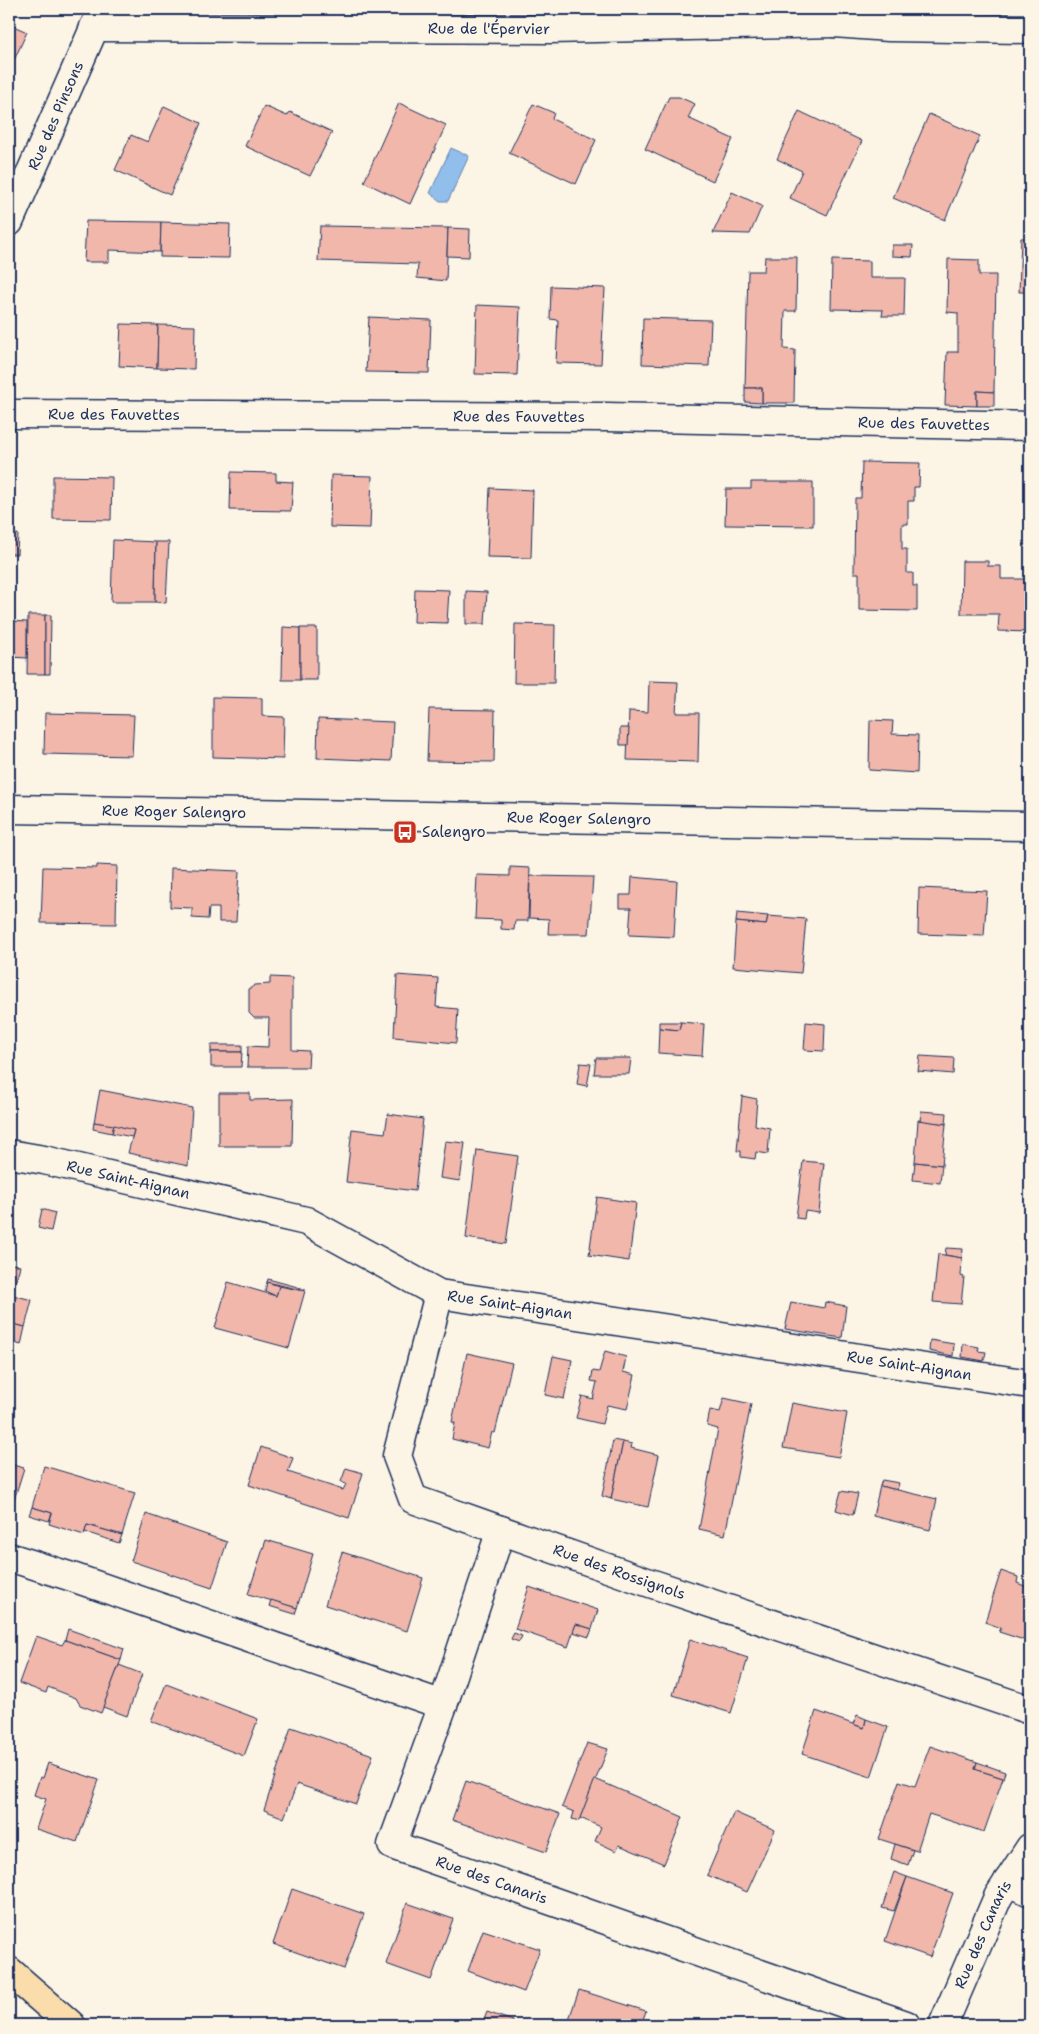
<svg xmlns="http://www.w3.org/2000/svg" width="1039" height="2034" font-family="'Shantell Sans',sans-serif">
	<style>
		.water { fill: #92beeb; stroke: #6285b3 }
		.building { fill: #f1b7ab; stroke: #1b2f5e }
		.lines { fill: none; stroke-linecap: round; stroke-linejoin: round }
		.minor-casing { stroke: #1b2f5e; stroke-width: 31 }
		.major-casing { stroke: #1b2f5e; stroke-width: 31 }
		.minor { stroke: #fcf5e5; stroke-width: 28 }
		.major { stroke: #fbddab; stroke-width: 28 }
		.labels { text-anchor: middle; stroke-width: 4; stroke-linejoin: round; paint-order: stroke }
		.street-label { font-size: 15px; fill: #1b2f5e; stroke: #fcf5e5 }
		.poi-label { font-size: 15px; fill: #1b2f5e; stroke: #fcf5e5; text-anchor: start }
	</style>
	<rect width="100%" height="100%" fill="#fcf5e5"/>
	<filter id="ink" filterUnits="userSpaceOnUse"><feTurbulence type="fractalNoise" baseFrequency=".02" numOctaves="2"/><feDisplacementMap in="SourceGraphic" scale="10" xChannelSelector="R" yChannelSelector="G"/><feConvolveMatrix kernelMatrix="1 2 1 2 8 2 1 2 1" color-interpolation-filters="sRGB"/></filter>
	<g filter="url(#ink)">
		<path class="water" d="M451,148L469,156L448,201H440L430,193Z"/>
		<g class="building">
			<path d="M9,24L27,32L9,71Z"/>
			<path d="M669,97H679L695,104L688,118L733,139L713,181L645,149Z"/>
			<path d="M399,103L446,125L410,204L364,182Z"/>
			<path d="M533,104L554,113L552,119L596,140L576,184L509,153Z"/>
			<path d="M164,106L201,123L170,195L115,170L131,135L148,142Z"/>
			<path d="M264,106L287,116L290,112L332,132L310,176L245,146Z"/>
			<path d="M799,111L862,141L827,215L790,198L802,171L777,159Z"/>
			<path d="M929,114L980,136L945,220L893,198Z"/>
			<path d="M732,192L762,206L750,234L713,233Z"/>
			<path d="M86,221L161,222L160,252L109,250V262H84Z"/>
			<path d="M161,222L230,224L229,258L160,257Z"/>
			<path d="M320,226L448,228L446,281L417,278L418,264L318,261Z"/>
			<path d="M448,228L470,229L469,257L447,256Z"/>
			<path d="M1021,238H1030V292H1019Z"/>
			<path d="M892,245H913L912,257L892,256Z"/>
			<path d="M765,257H797L796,311H785L784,349L795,350L794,403H762V388H745L748,271H764Z"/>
			<path d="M948,259L979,260V275H996L994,392L977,391V406L945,405L947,352H958V313L947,312Z"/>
			<path d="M832,260L870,261V278H905L904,316H882L883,310L831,309Z"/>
			<path d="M551,286L605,288L601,364L556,363L558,320L550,319Z"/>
			<path d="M477,305L520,307L517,375L475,374Z"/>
			<path d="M369,317L431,320L429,373L366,372Z"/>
			<path d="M643,318L711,320L709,366L642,364Z"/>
			<path d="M121,324L158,325L157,368L119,366Z"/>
			<path d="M158,325L195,326L194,369L157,368Z"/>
			<path d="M745,388H762V403L745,402Z"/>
			<path d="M977,391L994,392V406H977Z"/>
			<path d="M862,462L920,463L919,487H914V501H908V524H902V549H907V573H913V586H917V611L859,610V573H854L855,498H861Z"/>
			<path d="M231,472L276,473V481L293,482L291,511L230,510Z"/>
			<path d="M331,475L372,476L370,528L330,527Z"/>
			<path d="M53,476L112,477L111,520L53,519Z"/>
			<path d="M751,482H813V526L725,525L726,489H751Z"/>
			<path d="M490,488L533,490L531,558L487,557Z"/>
			<path d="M9,507V535L18,534L17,554H9Z"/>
			<path d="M113,540L156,542L155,602H111Z"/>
			<path d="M156,542H169L166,603L155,602Z"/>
			<path d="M962,561H988V566H1001V579H1025L1024,584H1030V632L998,631L999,614H961Z"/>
			<path d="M415,589L449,590L447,623L414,622Z"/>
			<path d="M466,591L487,592L485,624H466Z"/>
			<path d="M28,615H45V674H27Z"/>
			<path d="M45,615H51L50,674H45Z"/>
			<path d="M9,621L27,622V658L9,657Z"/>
			<path d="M515,624L555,625L554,683H514Z"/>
			<path d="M283,627L300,628V680H282Z"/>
			<rect x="300" y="628" width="17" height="52"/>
			<path d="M649,681L678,682L676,713H699L698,762L627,760L629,711L648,712Z"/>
			<path d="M213,697L262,698V716L284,717L283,759L213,757Z"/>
			<path d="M429,709L495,710L494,762L427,761Z"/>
			<path d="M45,713L134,715L132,756L44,754Z"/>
			<path d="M318,719L393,722L391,761L317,758Z"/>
			<path d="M870,720L893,721L892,734L918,735L917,773L869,770Z"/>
			<path d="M620,728H629L628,745H620Z"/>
			<path d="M97,865L117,866L116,924L41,923L43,867L97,868Z"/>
			<path d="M510,867L530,868L528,921H515L514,930L501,929V920L475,919L477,875L510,876Z"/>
			<path d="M171,868L239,871L236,922H219V908H209L208,919L192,918V908L170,907Z"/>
			<path d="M530,876L593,877L589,934H548L549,919L529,918Z"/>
			<path d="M632,877L677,881L674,937L629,935L631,908H620V895H631Z"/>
			<path d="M919,888L987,891L984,936L918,934Z"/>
			<path d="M737,913L768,916L766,925L736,922Z"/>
			<path d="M768,916L806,919L801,973L733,967L736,922L766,925Z"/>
			<path d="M397,975L438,978L436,1007L458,1009L456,1043L394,1037Z"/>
			<path d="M270,977L292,978V1050L309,1051L308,1067H247L248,1046L268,1047L269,1018H254L249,1013V989L255,985L270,984Z"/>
			<path d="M659,1022H681L679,1030L659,1028Z"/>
			<path d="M681,1022L704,1024L702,1056L658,1053L659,1028L679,1030Z"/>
			<path d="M806,1022L825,1024L824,1051L804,1050Z"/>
			<rect x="211" y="1045" width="31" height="7"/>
			<path d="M211,1052H242L241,1067H211Z"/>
			<path d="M920,1056L954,1058L953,1074L918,1071Z"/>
			<path d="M596,1058H631L629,1074H594Z"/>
			<path d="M580,1063L591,1064L587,1086L577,1084Z"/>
			<path d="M100,1090L192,1108L188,1166L128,1153L134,1130L94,1122Z"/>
			<path d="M219,1093H250V1100L293,1099L292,1146H219Z"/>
			<path d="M742,1096L757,1099L755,1125L770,1128L768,1154L756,1152L755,1159L741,1157V1151H737Z"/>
			<path d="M921,1111L947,1113L946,1124L920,1121Z"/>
			<path d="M388,1114L423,1119L415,1191L346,1182L352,1129L385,1133Z"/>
			<path d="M918,1120L946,1124L942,1165L915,1162Z"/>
			<path d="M94,1122L114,1125L112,1133L93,1129Z"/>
			<path d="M114,1125L134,1130L132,1137L112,1133Z"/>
			<path d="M445,1141L465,1143L460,1181L440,1178Z"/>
			<path d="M477,1150L518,1156L506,1244L466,1238Z"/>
			<path d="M803,1161L824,1163L819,1213L805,1211L804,1219L796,1218Z"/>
			<path d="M915,1162L942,1165L940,1183L913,1180Z"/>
			<path d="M597,1197L636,1203L629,1261L589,1255Z"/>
			<path d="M42,1209L55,1213L51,1231L38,1228Z"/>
			<path d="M946,1248L963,1249L962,1258L945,1255Z"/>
			<path d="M1030,1248V1301L1026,1300Z"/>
			<path d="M938,1254L962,1258L961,1276L964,1277L961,1304L933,1302Z"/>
			<path d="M9,1263L20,1266L12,1295L9,1294Z"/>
			<path d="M268,1279L305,1289V1291L267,1282Z"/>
			<path d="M228,1282L276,1296L279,1286L305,1291L289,1348L215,1328Z"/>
			<path d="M267,1282L279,1286L276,1296L265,1291Z"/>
			<path d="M9,1294L32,1300L25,1327L9,1323Z"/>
			<path d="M791,1302L824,1308L825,1302L846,1306L842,1338L785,1329Z"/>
			<path d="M9,1323L25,1327L21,1345L9,1341Z"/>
			<path d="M930,1340L954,1344L953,1356L929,1351Z"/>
			<path d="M963,1344L979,1347L978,1351L986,1352L984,1361L962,1357Z"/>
			<path d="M605,1351L626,1357L623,1372L635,1375L627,1409L607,1405L602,1424L576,1418L582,1396L593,1399L597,1382L591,1381L593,1371L599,1372Z"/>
			<path d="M467,1353L512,1363L495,1433L492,1432L488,1448L452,1439L455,1423L452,1422Z"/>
			<path d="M553,1356L572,1360L564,1399L545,1395Z"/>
			<path d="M724,1398L751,1404L725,1535L699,1529L718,1429L707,1426L710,1410L720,1412Z"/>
			<path d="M792,1403L847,1413L839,1457L783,1448Z"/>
			<path d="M613,1440L623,1442L611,1499L602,1496Z"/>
			<path d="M623,1442L632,1444L631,1448L659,1455L648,1507L611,1499Z"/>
			<path d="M261,1447L293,1458L288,1472L343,1490L346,1484L341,1482L346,1468L363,1473L349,1518L249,1485Z"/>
			<path d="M9,1464L24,1468L9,1516Z"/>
			<path d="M44,1466L135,1493L122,1535L87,1525L84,1535L49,1524L52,1513L32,1507Z"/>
			<path d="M882,1480L899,1483L897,1490L880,1486Z"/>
			<path d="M880,1486L937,1499L930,1530L873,1516Z"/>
			<path d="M841,1491L858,1494L853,1515L836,1510Z"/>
			<path d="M32,1507L52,1513L49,1521L29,1515Z"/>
			<path d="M146,1514L227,1542L212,1588L131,1561Z"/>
			<path d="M87,1525L122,1535L119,1543L85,1532Z"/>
			<path d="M266,1540L313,1554L297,1608L248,1594Z"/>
			<path d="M342,1552L423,1578L407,1631L325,1605Z"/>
			<path d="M1001,1571L1018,1577L1017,1583L1030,1588V1642L999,1632L1001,1628L985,1622Z"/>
			<path d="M529,1587L598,1610L592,1629L576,1624L568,1647L515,1629Z"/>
			<path d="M271,1600L297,1608L295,1614L269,1606Z"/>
			<path d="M576,1624L592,1629L589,1637L573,1632Z"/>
			<path d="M68,1629L124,1649L121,1660L65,1640Z"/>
			<path d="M514,1633L522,1636L519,1642L511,1639Z"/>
			<path d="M36,1636L62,1645L65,1640L121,1660L101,1713L80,1705L76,1698L48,1687L46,1693L19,1683Z"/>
			<path d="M690,1639L748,1658L731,1713L673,1695Z"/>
			<path d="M119,1665L142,1674L127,1716L103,1707Z"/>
			<path d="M166,1684L258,1719L244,1756L151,1721Z"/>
			<path d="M816,1711L864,1728L866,1719L888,1727L871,1777L802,1754Z"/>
			<path d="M857,1715L866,1719L864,1728L853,1724Z"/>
			<path d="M291,1727L373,1755L356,1804L297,1784L284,1818L264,1810Z"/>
			<path d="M587,1743L608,1749L579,1821L572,1819L574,1812L562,1807Z"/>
			<path d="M930,1746L977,1762L975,1769L1003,1778L984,1832L929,1814L917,1851L879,1839L899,1781L915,1786Z"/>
			<path d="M977,1762L1005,1772L1003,1778L975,1769Z"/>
			<path d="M48,1763L99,1780L77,1842L36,1829L46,1799L34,1795L40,1777L43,1778Z"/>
			<path d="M595,1779L683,1817L664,1864L619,1845L616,1851L595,1841L601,1827L580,1818Z"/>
			<path d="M466,1781L560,1814L546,1852L452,1820Z"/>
			<path d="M734,1812L775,1830L747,1892L707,1875Z"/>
			<path d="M895,1844L913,1850L908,1865L891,1859Z"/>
			<path d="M894,1872L907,1877L894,1911L882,1908Z"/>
			<path d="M907,1877L953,1893L930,1957L885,1941Z"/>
			<path d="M292,1889L364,1914L344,1969L273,1944Z"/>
			<path d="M407,1903L453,1919L431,1980L386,1964Z"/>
			<path d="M483,1930L540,1949L524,1992L468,1971Z"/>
			<path d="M579,1990L646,2011L641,2025H567Z"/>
			<path d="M487,2012L513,2021L512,2025H482Z"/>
		</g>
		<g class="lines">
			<g class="minor-casing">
				<g id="minor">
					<path d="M834,23L889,27L1030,29"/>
					<path id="s1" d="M94,27L550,29L834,23L849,9"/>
					<path id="s2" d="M9,222L102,10"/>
					<path id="s3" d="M9,414L607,417L1030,426"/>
					<path id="s4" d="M9,809L1030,826"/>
					<path id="s5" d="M9,1154L44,1160L306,1221L439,1294L1030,1384"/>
					<path id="s6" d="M439,1294L397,1456L413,1499L647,1582L1030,1710"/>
					<path id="s7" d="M501,1530L443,1705L392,1845L906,2025"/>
					<path d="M9,1557L72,1577L443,1705"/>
					<path d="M1008,1881L1030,1892"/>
					<path id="s8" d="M943,2025L998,1897L1030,1848"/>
				</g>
			</g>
			<g class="major-casing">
				<path id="major" d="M9,1971L71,2025"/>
			</g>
			<use href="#minor" class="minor"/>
			<use href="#major" class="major"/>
		</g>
	</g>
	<defs>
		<g id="bus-square" transform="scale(1.25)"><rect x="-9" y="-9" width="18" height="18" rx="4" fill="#c8321e" stroke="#fcf5e5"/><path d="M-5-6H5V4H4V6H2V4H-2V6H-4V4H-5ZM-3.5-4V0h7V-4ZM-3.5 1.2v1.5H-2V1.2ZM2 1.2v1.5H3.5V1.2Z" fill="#fff"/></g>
	</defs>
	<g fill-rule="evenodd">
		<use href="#bus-square" x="405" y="832"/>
	</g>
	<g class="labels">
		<g class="street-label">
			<text dy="5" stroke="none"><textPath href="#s1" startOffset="395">Rue de l'Épervier</textPath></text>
			<text dy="5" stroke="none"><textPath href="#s2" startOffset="116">Rue des Pinsons</textPath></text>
			<text dy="5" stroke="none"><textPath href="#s3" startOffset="105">Rue des Fauvettes</textPath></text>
			<text dy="5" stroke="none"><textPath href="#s3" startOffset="510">Rue des Fauvettes</textPath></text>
			<text dy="5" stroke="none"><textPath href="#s3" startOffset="915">Rue des Fauvettes</textPath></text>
			<text dy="5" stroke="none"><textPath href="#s4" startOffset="165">Rue Roger Salengro</textPath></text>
			<text dy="5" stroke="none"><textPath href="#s4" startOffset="570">Rue Roger Salengro</textPath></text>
			<text dy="5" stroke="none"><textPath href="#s5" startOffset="122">Rue Saint-Aignan</textPath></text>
			<text dy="5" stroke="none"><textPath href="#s5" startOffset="528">Rue Saint-Aignan</textPath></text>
			<text dy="5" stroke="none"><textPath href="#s5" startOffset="932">Rue Saint-Aignan</textPath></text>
			<text dy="5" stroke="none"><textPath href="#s6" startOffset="432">Rue des Rossignols</textPath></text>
			<text dy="5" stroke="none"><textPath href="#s7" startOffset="439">Rue des Canaris</textPath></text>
			<text dy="5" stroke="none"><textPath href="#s8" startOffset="99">Rue des Canaris</textPath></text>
		</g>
		<g class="poi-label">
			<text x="422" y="837">Salengro</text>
		</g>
	</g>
	<rect width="1039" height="2034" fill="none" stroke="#fcf5e5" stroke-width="30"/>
	<rect x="15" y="15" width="1009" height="2004" fill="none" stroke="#1b2f5e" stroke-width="2" filter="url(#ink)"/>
</svg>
